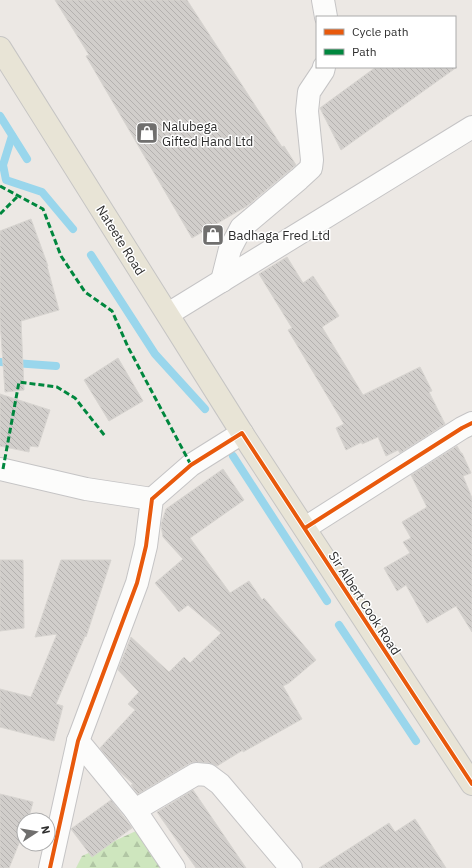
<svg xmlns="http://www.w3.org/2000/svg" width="472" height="868" font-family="'IBM Plex Sans',sans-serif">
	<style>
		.forest { fill: url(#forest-firs) }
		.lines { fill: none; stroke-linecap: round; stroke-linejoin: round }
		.stream { stroke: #99d6ec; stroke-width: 8 }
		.building { fill: url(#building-back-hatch); stroke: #d7d4d0 }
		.minor-casing { stroke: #c5c4c5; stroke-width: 24 }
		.major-casing { stroke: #c6c5c4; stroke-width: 24 }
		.minor { stroke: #fcfcfb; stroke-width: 22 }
		.major { stroke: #e8e4d6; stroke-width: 22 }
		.quiet { stroke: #00873e; stroke-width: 3; stroke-dasharray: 6 3; stroke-linecap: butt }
		.cycleway-casing { stroke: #fff; stroke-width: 6 }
		.cycleway { stroke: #e8590c; stroke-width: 4 }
		.labels { text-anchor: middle; stroke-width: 3; stroke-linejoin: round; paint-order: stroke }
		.poi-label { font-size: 13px; fill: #2e2e2e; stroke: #fff; text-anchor: start }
		.street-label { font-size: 13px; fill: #2e2e2e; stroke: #fff }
	</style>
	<defs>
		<pattern id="forest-firs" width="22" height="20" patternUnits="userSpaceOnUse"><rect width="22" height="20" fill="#cee6be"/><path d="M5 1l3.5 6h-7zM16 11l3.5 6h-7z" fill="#b1c6a4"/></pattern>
		<pattern id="building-back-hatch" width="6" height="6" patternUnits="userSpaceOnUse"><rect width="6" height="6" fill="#d1cecb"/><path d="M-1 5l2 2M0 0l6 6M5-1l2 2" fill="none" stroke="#b4b1af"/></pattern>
	</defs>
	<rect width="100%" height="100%" fill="#ece8e4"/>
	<path class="forest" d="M136,831L159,853V868H76L82,856Z"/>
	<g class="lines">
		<g class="stream">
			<path d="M0,116L27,159"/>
			<path d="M12,136L3,165L6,180L42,192L73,229"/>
			<path d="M91,255L155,354L205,409"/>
			<path d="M0,362L56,366"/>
			<path d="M233,456L327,601"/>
			<path d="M339,625L416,741"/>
		</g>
	</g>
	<g class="building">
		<path d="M55,0H187L282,147L284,146L296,165L247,206L192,238L86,56L89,55Z"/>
		<path d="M376,67H457L341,150L320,108Z"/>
		<path d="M31,219L48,266H47L59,310L21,321L24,390L5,392L0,321V231Z"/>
		<path d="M287,257L303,283L313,276L339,316L322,327L363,395L420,367L432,391L429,392L445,424L400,453L398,450L386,456L378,437L362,444V442L346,450L336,428L344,424L288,330L292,328L259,274Z"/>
		<path d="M118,358L143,401L109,421L84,380Z"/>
		<path d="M0,394L50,410L38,447L30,446L29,452L0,446Z"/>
		<path d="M457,446L461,453H462L471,473L463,476L472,498V632L456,606L427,623L406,585L397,591L384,568L410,553L403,542L411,538L402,522L427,507L411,475Z"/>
		<path d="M223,469L244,500L190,538L230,593L249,581L262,600L264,598L316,660L289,683L283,686L302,719L243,752V750L217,766L209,763L197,762L190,763L138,794L131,785L133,784L118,770L100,748L135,710L128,704L139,692L118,670L131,637L169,672L184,657L190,663L221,633L188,605L179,612L155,583L183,559L163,537L161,525L166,509Z"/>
		<path d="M0,560H23L24,628L0,631Z"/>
		<path d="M61,560H111L86,637L85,636L56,704L63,706L54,741L0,727V689L31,697L57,634L35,637Z"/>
		<path d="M193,790L246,868H196L157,812Z"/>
		<path d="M0,794L33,802L28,820H24V831L9,868H0Z"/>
		<path d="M111,800L132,828L92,857L71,829Z"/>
		<path d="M415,819L446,868H319L389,823L395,832Z"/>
	</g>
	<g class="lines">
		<g class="minor-casing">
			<g id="minor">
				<path d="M323,0L326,17"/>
				<path d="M222,281L230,249L241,228L299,179L311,168L312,160L307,111L309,92L323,71L324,67"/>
				<path d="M168,314L472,127"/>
				<path d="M0,469L86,489L152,499"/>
				<path d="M305,528L462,428L472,423"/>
				<path d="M78,741L135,810L174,868"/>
				<path d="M135,810L196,774L208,775L220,784L291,868"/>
				<path d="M50,868L78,741L137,583L146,546L152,499L191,465L242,433"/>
			</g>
		</g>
		<g class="major-casing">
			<path id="major" d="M0,48L242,433L472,784"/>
		</g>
		<use href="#minor" class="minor"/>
		<use href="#major" class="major"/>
		<g class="quiet">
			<path d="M0,186L43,209L61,256L85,292L112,311L128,347L191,465"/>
			<path d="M0,214L19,195"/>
			<path d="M3,469L19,382L57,387L75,398L105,436"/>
		</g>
		<g class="cycleway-casing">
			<g id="cycleway">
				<path d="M305,528L462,428L472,423"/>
				<path d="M50,868L78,741L137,583L146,546L152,499L191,465L242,433L472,784"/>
			</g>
		</g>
		<use href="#cycleway" class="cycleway"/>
	</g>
	<defs>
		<g id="shop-square" transform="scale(1.15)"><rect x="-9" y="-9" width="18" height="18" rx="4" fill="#706f6e" stroke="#fff"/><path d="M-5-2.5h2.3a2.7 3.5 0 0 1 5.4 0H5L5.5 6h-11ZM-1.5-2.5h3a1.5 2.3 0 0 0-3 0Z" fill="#fff"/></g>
	</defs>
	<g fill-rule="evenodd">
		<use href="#shop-square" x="147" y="133"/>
		<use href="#shop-square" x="213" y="235"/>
	</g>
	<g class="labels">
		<g class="poi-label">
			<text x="162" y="131">Nalubega<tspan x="162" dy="15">Gifted Hand Ltd</tspan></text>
			<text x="228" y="240">Badhaga Fred Ltd</text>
		</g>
		<g class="street-label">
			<text transform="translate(121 240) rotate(58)" y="5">Nateete Road</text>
			<text transform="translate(365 603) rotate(57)" y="5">Sir Albert Cook Road</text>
		</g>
	</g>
	<rect x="316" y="16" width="140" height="52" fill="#ffffff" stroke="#ababab"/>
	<rect x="324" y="29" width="20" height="6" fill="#e8590c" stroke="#ababab"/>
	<text x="352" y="36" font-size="12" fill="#2e2e2e">Cycle path</text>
	<rect x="324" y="49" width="20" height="6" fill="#00873e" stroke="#ababab"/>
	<text x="352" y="56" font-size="12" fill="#2e2e2e">Path</text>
	<g transform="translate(36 832) rotate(78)"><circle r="19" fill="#ffffff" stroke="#ababab"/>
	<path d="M0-3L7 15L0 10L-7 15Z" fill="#706f6e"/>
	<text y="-6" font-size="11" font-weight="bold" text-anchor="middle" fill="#2e2e2e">N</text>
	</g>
</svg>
